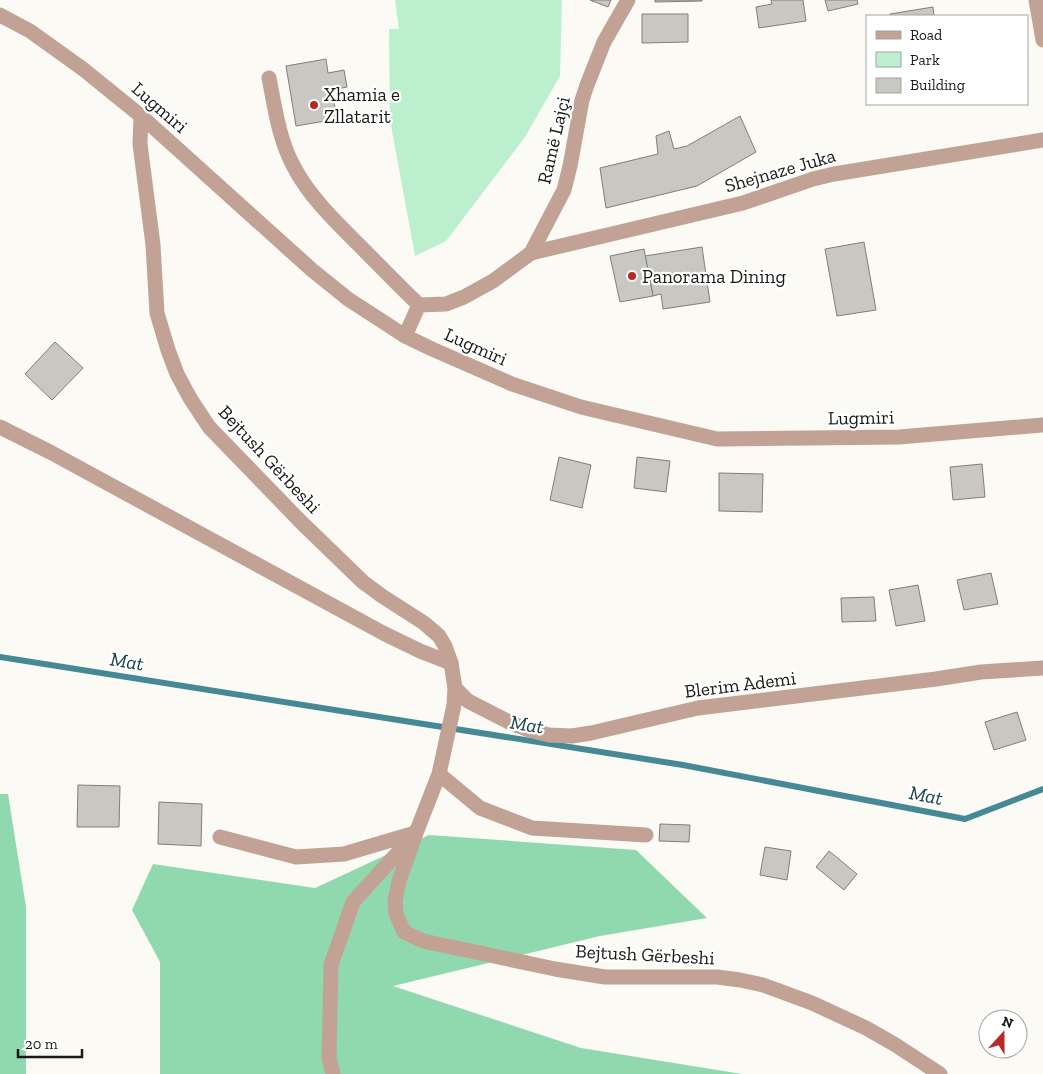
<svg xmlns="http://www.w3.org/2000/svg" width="1043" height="1074" font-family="'Zilla Slab',serif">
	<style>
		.green { fill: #bcefce }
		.forest { fill: #90d8ad }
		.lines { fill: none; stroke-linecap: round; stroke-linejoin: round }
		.stream { stroke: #458995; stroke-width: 6 }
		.building { fill: #c8c7c1; stroke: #7f7e78 }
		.minor { stroke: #c3a296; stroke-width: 15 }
		.poi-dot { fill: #b82926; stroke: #fff; stroke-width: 2 }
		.labels { text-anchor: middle; stroke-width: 4.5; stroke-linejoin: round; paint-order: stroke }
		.poi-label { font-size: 19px; fill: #181816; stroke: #fff; text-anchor: start }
		.street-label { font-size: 19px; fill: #181816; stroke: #fff }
		.water-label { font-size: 20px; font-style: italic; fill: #16434b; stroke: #fff }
	</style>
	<rect width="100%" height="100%" fill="#fbfaf4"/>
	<path class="green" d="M395,0H562L560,76L525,137L446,241L415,256L390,120L389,29H399Z"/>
	<g class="forest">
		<path d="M0,794H8L26,907V1074H0Z"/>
		<path d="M429,835L636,850L707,918L600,936L393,986L581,1048L742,1074H160V962L132,910L153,864L315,888Z"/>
	</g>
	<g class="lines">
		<path class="stream" d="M0,657L683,765L965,819L1043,789"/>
	</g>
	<g class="building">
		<path d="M590,0H611L608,7Z"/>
		<path d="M655,0H702V1L655,2Z"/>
		<path d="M771,0H803L806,21L759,28L756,7L772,4Z"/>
		<path d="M825,0H857L858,4L828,11Z"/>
		<path d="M933,7L934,16H890V14Z"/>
		<path d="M642,14H688V42L642,43Z"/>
		<path d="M326,59L328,73L344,70L347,87L332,90L337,119L296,126L286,66Z"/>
		<path d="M740,116L756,152L697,186L606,208L600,168L658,154L656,136L669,131L674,149L687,146Z"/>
		<path d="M864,242L876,310L837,316L825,249Z"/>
		<path d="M702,247L710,302L663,309L661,294L653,296L645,256Z"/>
		<path d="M644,249L653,296L620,302L610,256Z"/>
		<path d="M55,342L83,368L52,400L25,374Z"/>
		<path d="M559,457L591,465L582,508L550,500Z"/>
		<path d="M637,457L670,461L666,492L634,488Z"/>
		<path d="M982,464L985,497L953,500L950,467Z"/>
		<path d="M719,473L763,474L762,512L719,511Z"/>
		<path d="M991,573L998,604L964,610L957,580Z"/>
		<path d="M918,585L925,621L896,626L889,590Z"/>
		<path d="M874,597L876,621L842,622L841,598Z"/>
		<path d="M1017,712L1026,740L994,750L985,722Z"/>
		<path d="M78,785L120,786L119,827H77Z"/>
		<path d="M159,802L202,804L201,846L158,844Z"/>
		<path d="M660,824L690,825L689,842L659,841Z"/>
		<path d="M765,847L791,851L787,880L760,875Z"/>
		<path d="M829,851L857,874L844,890L816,867Z"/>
	</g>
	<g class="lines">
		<g class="minor">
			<path d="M1036,0L1043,40"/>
			<path d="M0,15L30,31L83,69L141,116L312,270L348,299L405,336L432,349L512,384L581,407L717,439L899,437L1043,425"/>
			<path d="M269,78C275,108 279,140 294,167C309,196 334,220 357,243C378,264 398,285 419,305"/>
			<path d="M141,116L140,144L153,245L157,313L168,350L177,374L190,398L209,427L301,522L363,582L382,596L424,623L439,636L445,646L451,663L455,688L454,705L439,774L416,833L399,881L395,901L396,914L404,932L423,941L555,969L605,977H717L740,980L763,985L812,1003L866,1028L894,1044L940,1074"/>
			<path d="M531,253L743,203L813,179L834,174L1043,140"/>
			<path d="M405,336L419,305L446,304L464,297L493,281L531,253L564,190L570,166L582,100L587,85L604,42L628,0"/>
			<path d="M0,427L50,452L383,633L420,651L451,663"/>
			<path d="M455,688L468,701L509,722L529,730L549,735L572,736L591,733L698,708L936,679L981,672L1043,668"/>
			<path d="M439,774L480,808L532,828L646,835"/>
			<path d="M220,837L296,857L344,854L415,833"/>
			<path d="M333,1074L329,1058L331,965L353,902L412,837"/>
		</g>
	</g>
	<g class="poi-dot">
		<circle cx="314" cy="105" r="5"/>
		<circle cx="632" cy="276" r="5"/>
	</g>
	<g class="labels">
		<g class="poi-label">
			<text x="324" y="101">Xhamia e<tspan x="324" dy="22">Zllatarit</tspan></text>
			<text x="642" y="283">Panorama Dining</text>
		</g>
		<g class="street-label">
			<text transform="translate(160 107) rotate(41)" y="7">Lugmiri</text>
			<text transform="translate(553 140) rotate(-77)" y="7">Ramë Lajçi</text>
			<text transform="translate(780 170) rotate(-16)" y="7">Shejnaze Juka</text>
			<text transform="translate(476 346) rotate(24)" y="7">Lugmiri</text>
			<text transform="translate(861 417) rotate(-1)" y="7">Lugmiri</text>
			<text transform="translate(270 459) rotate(47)" y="7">Bejtush Gërbeshi</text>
			<text transform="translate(740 684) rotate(-7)" y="7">Blerim Ademi</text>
			<text transform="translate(645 954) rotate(3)" y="7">Bejtush Gërbeshi</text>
		</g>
		<g class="water-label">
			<text transform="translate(127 661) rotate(9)" y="7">Mat</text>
			<text transform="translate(527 724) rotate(9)" y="7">Mat</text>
			<text transform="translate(926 795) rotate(11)" y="7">Mat</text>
		</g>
	</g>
	<rect x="866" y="15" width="162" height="90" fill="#ffffff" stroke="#a3a3a2"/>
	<rect x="876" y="31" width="25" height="8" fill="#c3a296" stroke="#a3a3a2"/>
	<text x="910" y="40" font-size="15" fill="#181816">Road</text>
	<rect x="876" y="52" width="25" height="15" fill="#bcefce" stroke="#a3a3a2"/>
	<text x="910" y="65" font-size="15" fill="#181816">Park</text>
	<rect x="876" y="78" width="25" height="15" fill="#c8c7c1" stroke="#a3a3a2"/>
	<text x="910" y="90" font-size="15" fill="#181816">Building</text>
	<g transform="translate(1003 1034) rotate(21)"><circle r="24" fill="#ffffff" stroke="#a3a3a2"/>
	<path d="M0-4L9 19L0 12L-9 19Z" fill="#b82926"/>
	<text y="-8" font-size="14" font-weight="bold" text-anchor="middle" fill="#181816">N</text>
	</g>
	<path d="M18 1049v8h64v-8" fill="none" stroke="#181816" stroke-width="2.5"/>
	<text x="25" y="1049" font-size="15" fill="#181816" stroke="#ffffff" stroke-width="4" paint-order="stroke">20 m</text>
</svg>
